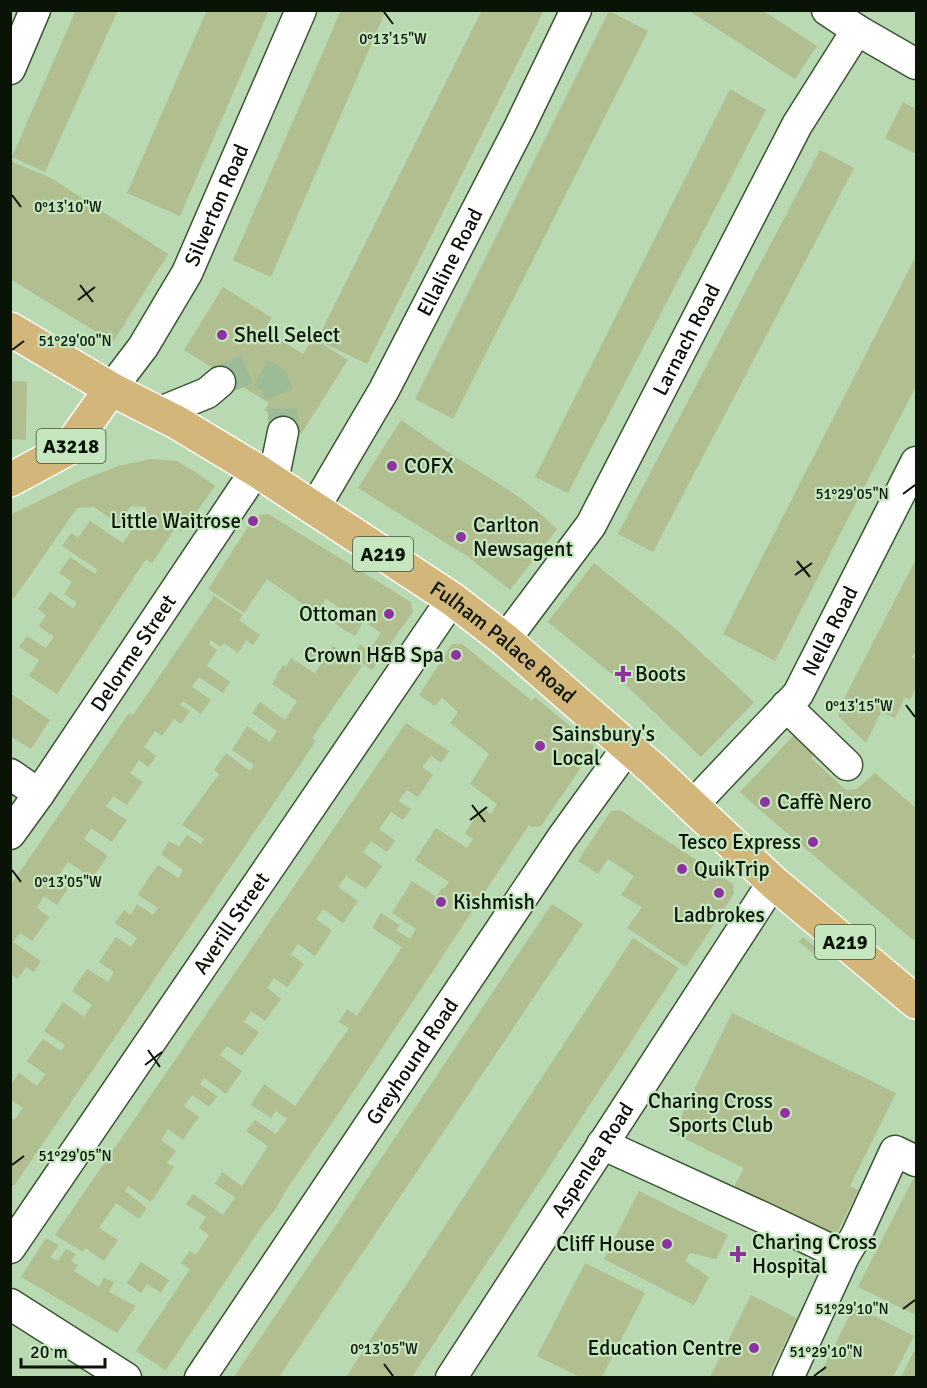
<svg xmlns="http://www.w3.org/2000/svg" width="927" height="1388" font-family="Signika,sans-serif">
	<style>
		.building { fill: #b1be8f }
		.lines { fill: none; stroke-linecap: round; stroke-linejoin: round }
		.minor-tunnel { stroke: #9ebb97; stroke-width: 30; stroke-dasharray: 30 15; stroke-linecap: butt }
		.minor-casing { stroke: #395532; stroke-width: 33 }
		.major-casing { stroke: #fff; stroke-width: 36 }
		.minor { stroke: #fff; stroke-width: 30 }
		.major { stroke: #d3b67a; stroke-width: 33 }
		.ticks { fill: none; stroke: #091406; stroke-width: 2 }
		.poi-dot { fill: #8c33a0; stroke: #c5e6be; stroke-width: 2 }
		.labels { text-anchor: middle; stroke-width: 4.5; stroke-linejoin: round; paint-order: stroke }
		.shield { fill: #c5e6be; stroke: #41533d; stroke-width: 1.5 }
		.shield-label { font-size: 20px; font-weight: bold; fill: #091406 }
		.street-label { font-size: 21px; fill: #091406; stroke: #c5e6be }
		.poi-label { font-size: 21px; fill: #091406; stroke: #c5e6be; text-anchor: start }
		.ticks-label { font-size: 15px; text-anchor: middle; fill: #091406; stroke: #c5e6be; stroke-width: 4.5; stroke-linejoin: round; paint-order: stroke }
	</style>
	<rect width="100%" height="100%" fill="#b8d9b1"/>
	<g class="building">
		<path d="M76,10H118L45,172L12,157Z"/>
		<path d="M207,10H269L180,216L127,193Z"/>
		<path d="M341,10H386L271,277L233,260Z"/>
		<path d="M482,10H544L367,364L317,340Z"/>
		<path d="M688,10H762L817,46L795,79Z"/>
		<path d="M609,11L648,31L453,419L415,399Z"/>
		<path d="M730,89L766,110L568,493L535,477Z"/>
		<path d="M903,102L916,109V154L885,138Z"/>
		<path d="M820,150L854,168L653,552L618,534Z"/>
		<path d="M10,161L51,178L168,254L113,342L10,279Z"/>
		<path d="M916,256V386L775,661L723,634Z"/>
		<path d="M223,287L272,318L264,330L303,354L313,338L348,360L301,434L264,410L269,403L184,350Z"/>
		<path d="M10,381L27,382L26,440L10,439Z"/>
		<path d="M401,420L443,449L512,492L537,511L557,529L510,590L467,556L358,488Z"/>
		<path d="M151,459L177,461L197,473L215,486L182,532L176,527L152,563L146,559L57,694L29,676L39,660L19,647L27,636L46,648L54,637L39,626L46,615L38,609L50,592L73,608L77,603L64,594L72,582L59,573L70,557L95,574L98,570L62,546L71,533L78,538L90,521L123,543L147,507L131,506L119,524L94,507L77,508L15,597L10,601V515L82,480L118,466Z"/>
		<path d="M268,514L411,602L413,612L372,670L352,656L360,644L369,651L381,633L364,621L355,636L343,629L334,623L343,610L326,599L316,613L267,579L244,613L208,589L255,516Z"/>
		<path d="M916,559V651L912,657L916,660V687L910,700L905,697L895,718L881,712L866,743L838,716L846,695Z"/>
		<path d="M594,563L677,630L754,702L701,757L629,688L548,622Z"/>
		<path d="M214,596L243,615L239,620L260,635L253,645L246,640L238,653L224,643L220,647L211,640L209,644L217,650L207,666L230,682L223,693L199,677L192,687L211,700L201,714L183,701L180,705L190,711L181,724L174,719L162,736L155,731L144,747L156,756L148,767L139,760L130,773L143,782L127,805L113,796L106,807L127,820L112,842L91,828L84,839L108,856L92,878L68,862L59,875L72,883L65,893L57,905L44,896L37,908L49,917L42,927L32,941L20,933L13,942L41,961L34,972L26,967L18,979L10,974V886L129,713L133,715Z"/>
		<path d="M452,644H462L532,701L535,697L595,747L541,826L532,827L529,825L355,1089L287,1189L276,1208L262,1226L166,1370L136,1351L190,1269L181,1263L190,1251L196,1255L209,1235L199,1228L206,1217L186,1204L193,1194L223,1215L235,1197L215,1184L222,1172L242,1186L268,1146L246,1131L255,1120L276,1134L287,1119L276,1111L271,1118L251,1105L264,1084L295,1106L349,1028L339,1022L347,1009L357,1016L402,947L372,928L381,913L400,925L396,930L410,939L416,929L392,913L412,881L436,897L442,888L444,889L449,882L415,860L436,828L467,848L473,839L465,833L482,808L491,814L497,804L470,784L489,754L450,723L458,712L442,698L435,706L419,695Z"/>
		<path d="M313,645L327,655L333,646L362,666L312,738L316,741L14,1186L10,1183V1117L14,1120L23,1108L10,1099V1086L19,1073L37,1086L42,1079L45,1074L27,1061L43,1039L61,1051L65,1045L44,1031L63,1002L84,1017L92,1005L72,991L87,969L108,982L114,972L99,962L108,949L116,937L131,947L137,938L115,923L124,910L131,915L137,904L153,915L158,908L138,895L149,877L158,865L178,878L183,870L161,854L169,841L179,847L187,835L201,844L204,839L182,825L219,774L214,770L226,753L250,771L254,765L232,750L247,726L270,742L277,731L252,713L260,702L285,720L297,701L272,684L283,665L286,667L291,658L315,673L321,664L306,655Z"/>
		<path d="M10,693L50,720L31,749L10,736Z"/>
		<path d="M406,723L449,751L441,763L431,756L427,761L422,767L433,775L418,797L407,790L403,795L399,801L411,809L403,820L391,812L379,829L395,841L387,852L371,841L363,852L382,866L366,889L346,876L338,887L358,901L343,923L323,909L316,919L332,930L324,943L315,956L298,944L291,954L304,964L287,987L274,978L267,988L281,999L265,1021L251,1011L244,1022L259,1032L242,1056L227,1046L220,1055L242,1071L226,1094L204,1078L200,1084L217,1096L209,1107L192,1095L184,1106L199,1117L191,1128L183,1140L168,1129L161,1140L176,1151L167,1163L174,1167L151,1202L128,1186L125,1191L147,1208L139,1219L116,1203L99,1228L118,1240L104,1261L85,1248L83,1252L55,1235Z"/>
		<path d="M797,732L817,752L811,758L846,790L857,789L875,773L916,808V936L913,940L761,811L740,792Z"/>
		<path d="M620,810L733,884L734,894L686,967L627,928L642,907L621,895L634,876L608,859L598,874L578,861L611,811Z"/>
		<path d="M552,904L583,924L279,1377H234Z"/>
		<path d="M803,937L819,951L816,955L799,942Z"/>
		<path d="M633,938L679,968L412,1377H346Z"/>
		<path d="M732,1013L896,1093L850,1186L858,1190L835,1237L734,1187L744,1168L673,1133Z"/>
		<path d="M914,1177L916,1179V1315L858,1287Z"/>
		<path d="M639,1191L728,1235L716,1259L690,1253L685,1261L709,1277L694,1305L604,1259Z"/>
		<path d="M46,1238L59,1245L50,1257L58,1261L66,1249L76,1254L71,1261L78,1265L74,1271L99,1287L104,1278L114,1282L109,1292L136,1306L117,1333L21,1277Z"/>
		<path d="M141,1262L169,1280L161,1293L147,1284L141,1293L127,1283Z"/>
		<path d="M585,1263L645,1293L602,1377H580L537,1356Z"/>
		<path d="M751,1295L797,1318L768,1377H710Z"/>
		<path d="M854,1306L914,1336L893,1377H819Z"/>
		<path d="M916,1347V1377H901Z"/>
	</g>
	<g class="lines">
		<path class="minor-tunnel" d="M220,382L228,377L252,368L273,380L283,404V432"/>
		<g class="minor-casing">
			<g id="minor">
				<path d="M827,10L857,30L916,64"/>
				<path d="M10,69L35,10"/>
				<path id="s1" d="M111,389L143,347L187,273L301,10"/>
				<path d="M158,413L207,393L220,382"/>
				<path d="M273,481L283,432"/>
				<path id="s2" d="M314,509L384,390L519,128L576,10"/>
				<path id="s3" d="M505,640L591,525L797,125L857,30"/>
				<path d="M786,706L847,765"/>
				<path d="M10,774L39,794"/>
				<path id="s4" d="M692,806L798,694L916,462"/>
				<path id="s5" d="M10,834L39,794L256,470"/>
				<path d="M602,1144L762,1217L844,1256"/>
				<path id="s6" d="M10,1248L452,599"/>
				<path d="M10,1304L126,1378"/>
				<path id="s7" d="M200,1378L562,838L627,748"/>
				<path id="s8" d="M451,1378L773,882"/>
				<path d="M788,1378L844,1256L856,1236L895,1151L916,1161"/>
			</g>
		</g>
		<g class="major-casing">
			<g id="major">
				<path id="s9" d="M10,329L111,389L178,423L256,470L452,599L505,640L654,770L773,882L916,1002"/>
				<path d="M10,480L69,448L111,389"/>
			</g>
		</g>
		<use href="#minor" class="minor"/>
		<use href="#major" class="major"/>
	</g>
	<path class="ticks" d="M384,12L393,24M12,195L21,207M80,285L93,302M78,300L95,287M12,350L24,341M903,494L915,485M797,561L810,577M795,575L812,563M906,705L915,717M472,805L485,822M470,820L487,807M12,870L21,882M148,1050L160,1067M145,1065L162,1052M12,1165L24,1156M903,1309L915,1300M384,1364L393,1376M814,1376L826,1367"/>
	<g class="poi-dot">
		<circle cx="222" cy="335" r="6"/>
		<circle cx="392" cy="466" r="6"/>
		<circle cx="253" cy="521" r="6"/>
		<circle cx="461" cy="537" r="6"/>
		<circle cx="389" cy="614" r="6"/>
		<circle cx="456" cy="655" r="6"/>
		<path d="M620 665h6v6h6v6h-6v6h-6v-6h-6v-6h6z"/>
		<circle cx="540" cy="746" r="6"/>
		<circle cx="765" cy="802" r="6"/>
		<circle cx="813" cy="842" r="6"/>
		<circle cx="682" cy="869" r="6"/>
		<circle cx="719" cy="893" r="6"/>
		<circle cx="441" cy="902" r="6"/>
		<circle cx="785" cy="1113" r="6"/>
		<circle cx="667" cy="1244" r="6"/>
		<path d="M735 1245h6v6h6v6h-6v6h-6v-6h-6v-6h6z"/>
		<circle cx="754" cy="1348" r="6"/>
	</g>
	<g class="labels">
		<g class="shield">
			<rect x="36.5" y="429" width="69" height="34" rx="4.5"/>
			<rect x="353" y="537" width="60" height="34" rx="4.5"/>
			<rect x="815" y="925" width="60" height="34" rx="4.5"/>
		</g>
		<g class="shield-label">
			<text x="71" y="453">A3218</text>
			<text x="383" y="561">A219</text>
			<text x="845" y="949">A219</text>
		</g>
		<g class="street-label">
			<text dy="7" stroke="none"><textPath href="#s1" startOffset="213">Silverton Road</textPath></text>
			<text dy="7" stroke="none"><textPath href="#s2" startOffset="282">Ellaline Road</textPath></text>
			<text dy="7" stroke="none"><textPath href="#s3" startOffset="352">Larnach Road</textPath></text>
			<text dy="7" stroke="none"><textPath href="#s4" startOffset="225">Nella Road</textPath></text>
			<text dy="7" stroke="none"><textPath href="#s9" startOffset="585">Fulham Palace Road</textPath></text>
			<text dy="7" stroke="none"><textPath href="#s5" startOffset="219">Delorme Street</textPath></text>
			<text dy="7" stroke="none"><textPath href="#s6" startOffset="393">Averill Street</textPath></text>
			<text dy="7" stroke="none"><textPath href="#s7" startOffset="381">Greyhound Road</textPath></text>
			<text dy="7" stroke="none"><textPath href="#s8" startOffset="260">Aspenlea Road</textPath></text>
		</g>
		<g class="poi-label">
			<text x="234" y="342">Shell Select</text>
			<text x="404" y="473">COFX</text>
			<text x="241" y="528" text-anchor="end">Little Waitrose</text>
			<text x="473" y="532">Carlton<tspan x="473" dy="24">Newsagent</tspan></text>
			<text x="377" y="621" text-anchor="end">Ottoman</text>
			<text x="444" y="662" text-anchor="end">Crown H&amp;B Spa</text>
			<text x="635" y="681">Boots</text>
			<text x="552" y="741">Sainsbury's<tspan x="552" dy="24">Local</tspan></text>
			<text x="777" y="809">Caffè Nero</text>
			<text x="801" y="849" text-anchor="end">Tesco Express</text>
			<text x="694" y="876">QuikTrip</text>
			<text x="453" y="909">Kishmish</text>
			<text x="719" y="922" text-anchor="middle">Ladbrokes</text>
			<text x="773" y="1108" text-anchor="end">Charing Cross<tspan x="773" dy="24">Sports Club</tspan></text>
			<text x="752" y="1249">Charing Cross<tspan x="752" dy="24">Hospital</tspan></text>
			<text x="655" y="1251" text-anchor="end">Cliff House</text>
			<text x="742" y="1355" text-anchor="end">Education Centre</text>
		</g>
	</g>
	<g class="ticks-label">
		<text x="393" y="44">0°13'15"W</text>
		<text x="68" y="212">0°13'10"W</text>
		<text x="75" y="346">51°29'00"N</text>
		<text x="852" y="499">51°29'05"N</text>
		<text x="859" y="711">0°13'15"W</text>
		<text x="68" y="887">0°13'05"W</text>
		<text x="75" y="1161">51°29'05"N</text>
		<text x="852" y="1314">51°29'10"N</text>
		<text x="384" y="1354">0°13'05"W</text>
		<text x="826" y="1357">51°29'10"N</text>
	</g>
	<rect width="927" height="1388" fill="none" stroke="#091406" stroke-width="24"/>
	<path d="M21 1358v9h84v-9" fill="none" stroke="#091406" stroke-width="3"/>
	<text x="30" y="1358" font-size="18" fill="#091406" stroke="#c5e6be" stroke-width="4.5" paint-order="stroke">20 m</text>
</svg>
